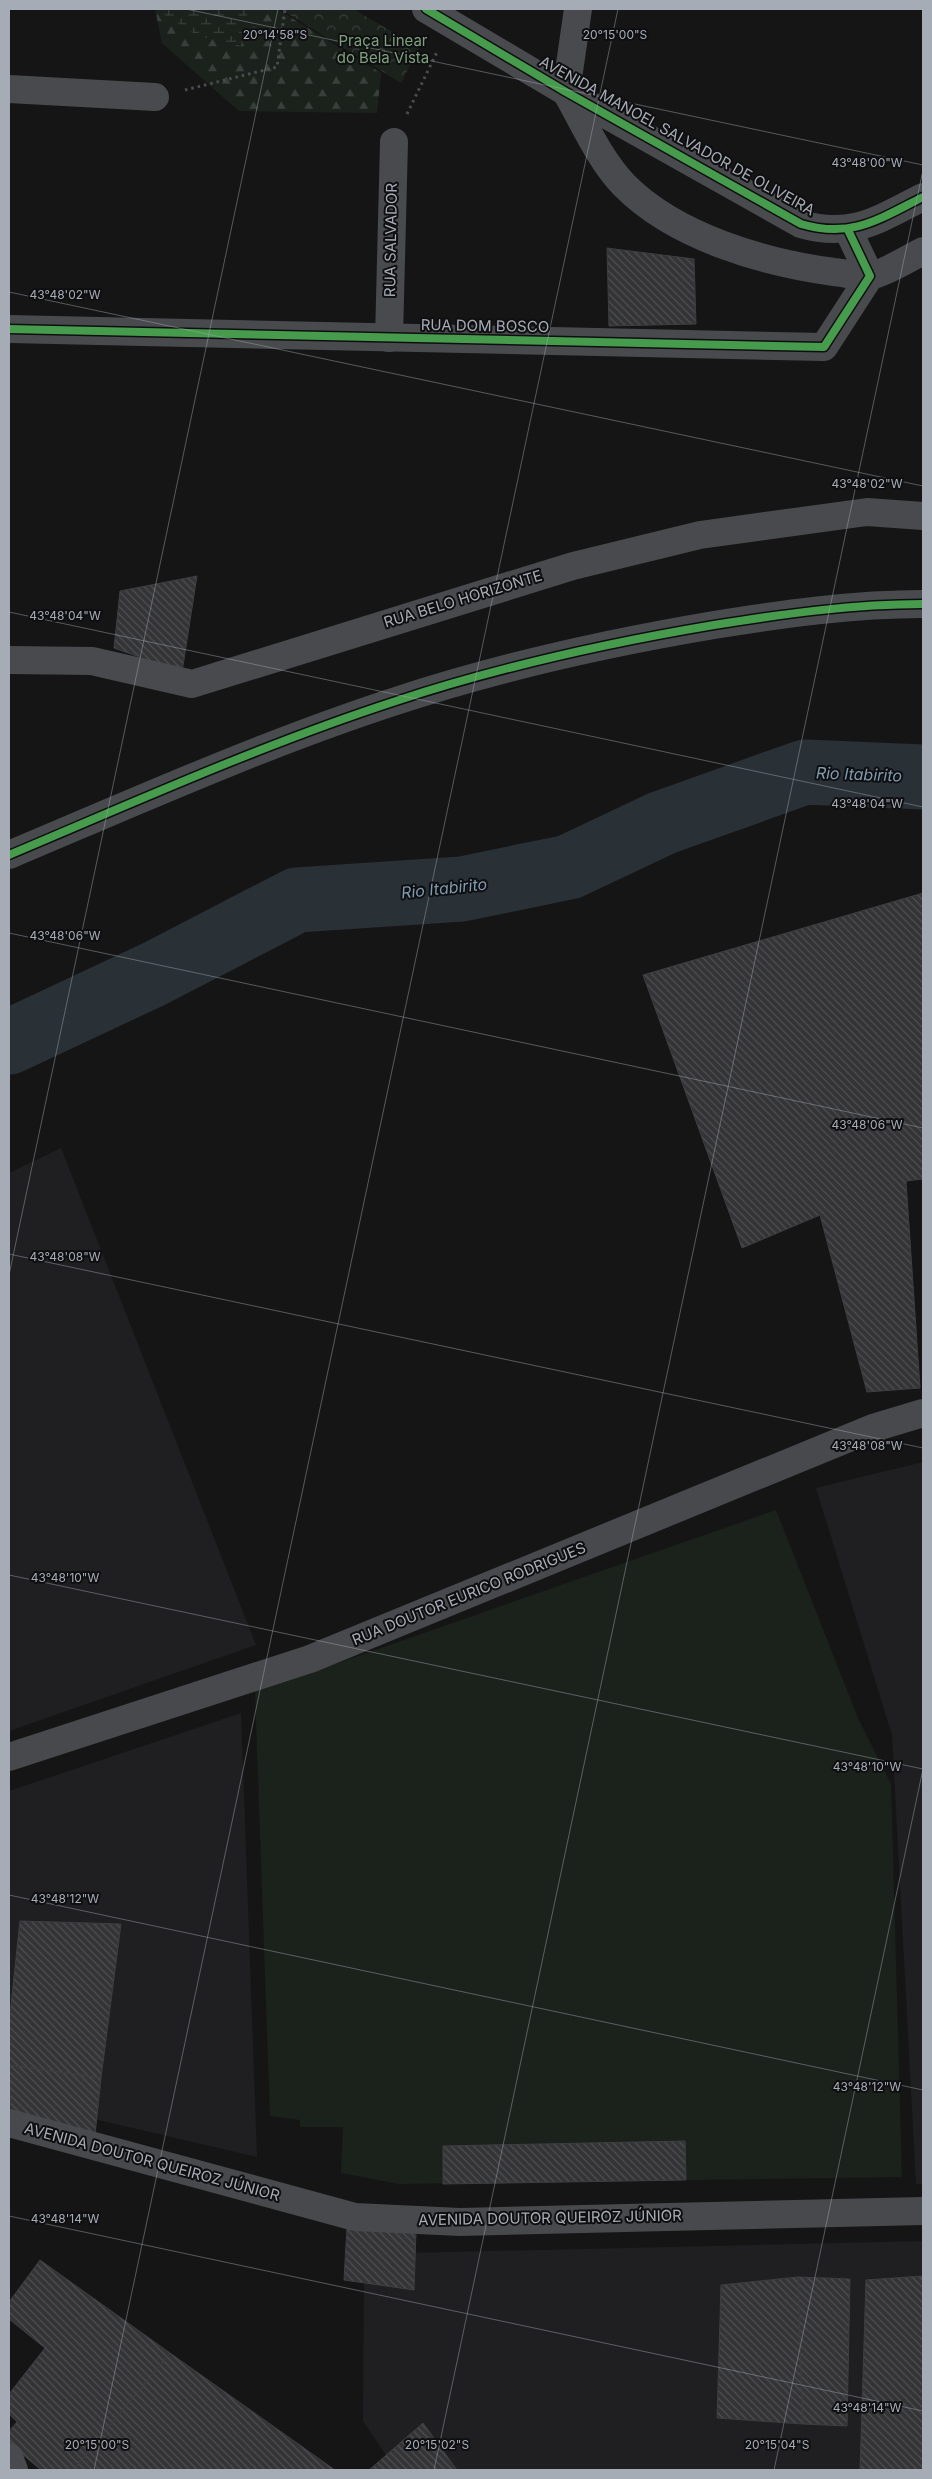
<svg xmlns="http://www.w3.org/2000/svg" width="932" height="2479" font-family="Inter,sans-serif">
	<style>
		.built { fill: #1f1f21 }
		.green { fill: #1b221c }
		.forest { fill: url(#forest-firs) }
		.wetland { fill: url(#wetland-marsh) }
		.park { fill: url(#park-crowns) }
		.lines { fill: none; stroke-linecap: round; stroke-linejoin: round }
		.river { stroke: #293036; stroke-width: 65 }
		.building { fill: url(#building-back-hatch); stroke: #3d3e41 }
		.path { stroke: #4b4c50; stroke-width: 3; stroke-dasharray: 2.5 4; stroke-linecap: butt }
		.minor { stroke: #494a4e; stroke-width: 28 }
		.tertiary { stroke: #494a4e; stroke-width: 28 }
		.secondary { stroke: #48494c; stroke-width: 28 }
		.cycleway-casing { stroke: #0f0f11; stroke-width: 11 }
		.cycleway { stroke: #469c4c; stroke-width: 8 }
		.ticks { fill: none; stroke: #a6acb6; stroke-width: 1; stroke-opacity: 0.45 }
		.labels { text-anchor: middle; stroke-width: 4; stroke-linejoin: round; paint-order: stroke }
		.park-label { font-size: 15px; fill: #7ea07e; stroke: #0f0f11 }
		.street-label { font-size: 15px; fill: #a6acb6; stroke: #0f0f11 }
		.water-label { font-size: 16px; font-style: italic; fill: #7e9bb0; stroke: #0f0f11 }
		.ticks-label { font-size: 12px; text-anchor: middle; fill: #a6acb6; stroke: #0f0f11; stroke-width: 4; stroke-linejoin: round; paint-order: stroke }
	</style>
	<defs>
		<pattern id="forest-firs" width="22" height="20" patternUnits="userSpaceOnUse" patternTransform="scale(1.25)"><rect width="22" height="20" fill="#1b221c"/><path d="M5 1l3.5 6h-7zM16 11l3.5 6h-7z" fill="#393f3b"/></pattern>
		<pattern id="wetland-marsh" width="20" height="14" patternUnits="userSpaceOnUse" patternTransform="scale(1.25)"><rect width="20" height="14" fill="#1b221c"/><path d="M1 5h8M5 5V1M11 12h8M15 12V8" fill="none" stroke="#393f3b"/></pattern>
		<pattern id="park-crowns" width="20" height="18" patternUnits="userSpaceOnUse" patternTransform="scale(1.25)"><rect width="20" height="18" fill="#1b221c"/><path d="M2 6a3 3 0 1 1 6 0M12 15a3 3 0 1 1 6 0" fill="none" stroke="#393f3b"/></pattern>
		<pattern id="building-back-hatch" width="6" height="6" patternUnits="userSpaceOnUse" patternTransform="scale(1.25)"><rect width="6" height="6" fill="#343436"/><path d="M-1 5l2 2M0 0l6 6M5-1l2 2" fill="none" stroke="#4e4f51"/></pattern>
	</defs>
	<rect width="100%" height="100%" fill="#151515"/>
	<g class="built">
		<path d="M61,1148L256,1645L9,1731V1173Z"/>
		<path d="M923,1462V2184H916L892,1735L816,1488Z"/>
		<path d="M241,1713L257,2157L21,2102L9,2037V1791Z"/>
		<path d="M923,2241V2470H396L363,2421L364,2254Z"/>
	</g>
	<path class="green" d="M776,1510L858,1718L891,1784L902,2177L399,2184L341,2173L343,2127H300V2120L270,2116L255,1692Z"/>
	<path class="forest" d="M155,9H277L381,73L377,113L239,111L162,43Z"/>
	<path class="wetland" d="M155,9H249L243,26L241,46L198,36Z"/>
	<path class="park" d="M280,9H353L419,47L401,83Z"/>
	<g class="lines">
		<path class="river" d="M9,1042L154,974L297,900L462,889L569,867L662,823L805,772L923,777"/>
	</g>
	<g class="building">
		<path d="M607,248L694,259L696,324L609,326Z"/>
		<path d="M197,576L182,672L114,648L120,591Z"/>
		<path d="M923,893V1179L906,1181L920,1388L867,1392L820,1215L742,1248L643,975Z"/>
		<path d="M20,1921L121,1924L101,2078L9,2065V2024Z"/>
		<path d="M9,2065L101,2078L95,2135L11,2111Z"/>
		<path d="M685,2141L686,2180L443,2184V2146Z"/>
		<path d="M347,2227L416,2231L414,2290L344,2280Z"/>
		<path d="M40,2260L170,2353L73,2470H41L9,2443V2431L17,2422L9,2414V2394L45,2348L9,2319V2302Z"/>
		<path d="M923,2276V2470H860L866,2280Z"/>
		<path d="M798,2277L803,2424L717,2418L721,2285Z"/>
		<path d="M798,2277L850,2279L847,2426L803,2424Z"/>
		<path d="M170,2353L335,2470H73Z"/>
		<path d="M423,2423L457,2470H369Z"/>
	</g>
	<g class="lines">
		<g class="path">
			<path d="M185,90L277,67L285,9"/>
			<path d="M407,114L437,52"/>
		</g>
		<g class="minor">
			<path d="M426,9L566,92L801,224C852,239 879,219 923,197"/>
			<path d="M9,89L155,97"/>
			<path d="M566,92C584,123 599,159 624,185C675,237 765,263 834,272C845,273 858,277 868,276C879,276 912,257 923,251"/>
			<path d="M566,92L578,9"/>
			<path d="M9,329L824,347L870,276L848,230"/>
			<path d="M389,338L394,142"/>
			<path d="M9,2457L14,2470"/>
		</g>
		<g class="tertiary">
			<path d="M9,660L92,661L192,684L573,566L700,535L867,512L923,516"/>
			<path d="M9,855C137,801 264,744 396,701C499,667 607,643 714,625C782,614 854,604 923,604"/>
		</g>
		<g class="secondary">
			<path d="M9,1757L310,1659L873,1428L923,1413"/>
			<path d="M9,2123L355,2217L460,2222L923,2211"/>
		</g>
		<g class="cycleway-casing">
			<g id="cycleway">
				<path d="M426,9L566,92L801,224C852,239 879,219 923,197"/>
				<path d="M9,329L824,347L870,276L848,230"/>
				<path d="M9,855C137,801 264,744 396,701C499,667 607,643 714,625C782,614 854,604 923,604"/>
			</g>
		</g>
		<use href="#cycleway" class="cycleway"/>
	</g>
	<path class="ticks" d="M186,9L923,165M9,292L923,486M9,612L923,807M9,933L923,1128M9,1254L923,1448M9,1275L278,9M9,1575L923,1769M9,1895L923,2090M9,2216L923,2411M94,2470L618,9M434,2470L923,170M774,2470L923,1769"/>
	<g class="labels">
		<g class="park-label">
			<text x="383" y="46">Praça Linear<tspan x="383" dy="17">do Bela Vista</tspan></text>
		</g>
		<g class="street-label">
			<text transform="translate(677 136) rotate(29)" y="5">AVENIDA MANOEL SALVADOR DE OLIVEIRA</text>
			<text transform="translate(391 240) rotate(-89)" y="5">RUA SALVADOR</text>
			<text transform="translate(485 326) rotate(1)" y="5">RUA DOM BOSCO</text>
			<text transform="translate(463 599) rotate(-17)" y="5">RUA BELO HORIZONTE</text>
			<text transform="translate(469 1594) rotate(-22)" y="5">RUA DOUTOR EURICO RODRIGUES</text>
			<text transform="translate(152 2162) rotate(15)" y="5">AVENIDA DOUTOR QUEIROZ JÚNIOR</text>
			<text transform="translate(550 2218) rotate(-1)" y="5">AVENIDA DOUTOR QUEIROZ JÚNIOR</text>
		</g>
		<g class="water-label">
			<text transform="translate(859 774) rotate(2)" y="6">Rio Itabirito</text>
			<text transform="translate(444 888) rotate(-6)" y="6">Rio Itabirito</text>
		</g>
	</g>
	<g class="ticks-label">
		<text x="275" y="39">20°14'58"S</text>
		<text x="615" y="39">20°15'00"S</text>
		<text x="867" y="167">43°48'00"W</text>
		<text x="65" y="299">43°48'02"W</text>
		<text x="867" y="488">43°48'02"W</text>
		<text x="65" y="620">43°48'04"W</text>
		<text x="867" y="808">43°48'04"W</text>
		<text x="65" y="940">43°48'06"W</text>
		<text x="867" y="1129">43°48'06"W</text>
		<text x="65" y="1261">43°48'08"W</text>
		<text x="867" y="1450">43°48'08"W</text>
		<text x="65" y="1582">43°48'10"W</text>
		<text x="867" y="1771">43°48'10"W</text>
		<text x="65" y="1903">43°48'12"W</text>
		<text x="867" y="2091">43°48'12"W</text>
		<text x="65" y="2223">43°48'14"W</text>
		<text x="867" y="2412">43°48'14"W</text>
		<text x="97" y="2449">20°15'00"S</text>
		<text x="437" y="2449">20°15'02"S</text>
		<text x="777" y="2449">20°15'04"S</text>
	</g>
	<rect width="932" height="2479" fill="none" stroke="#a6acb6" stroke-width="20"/>
</svg>
